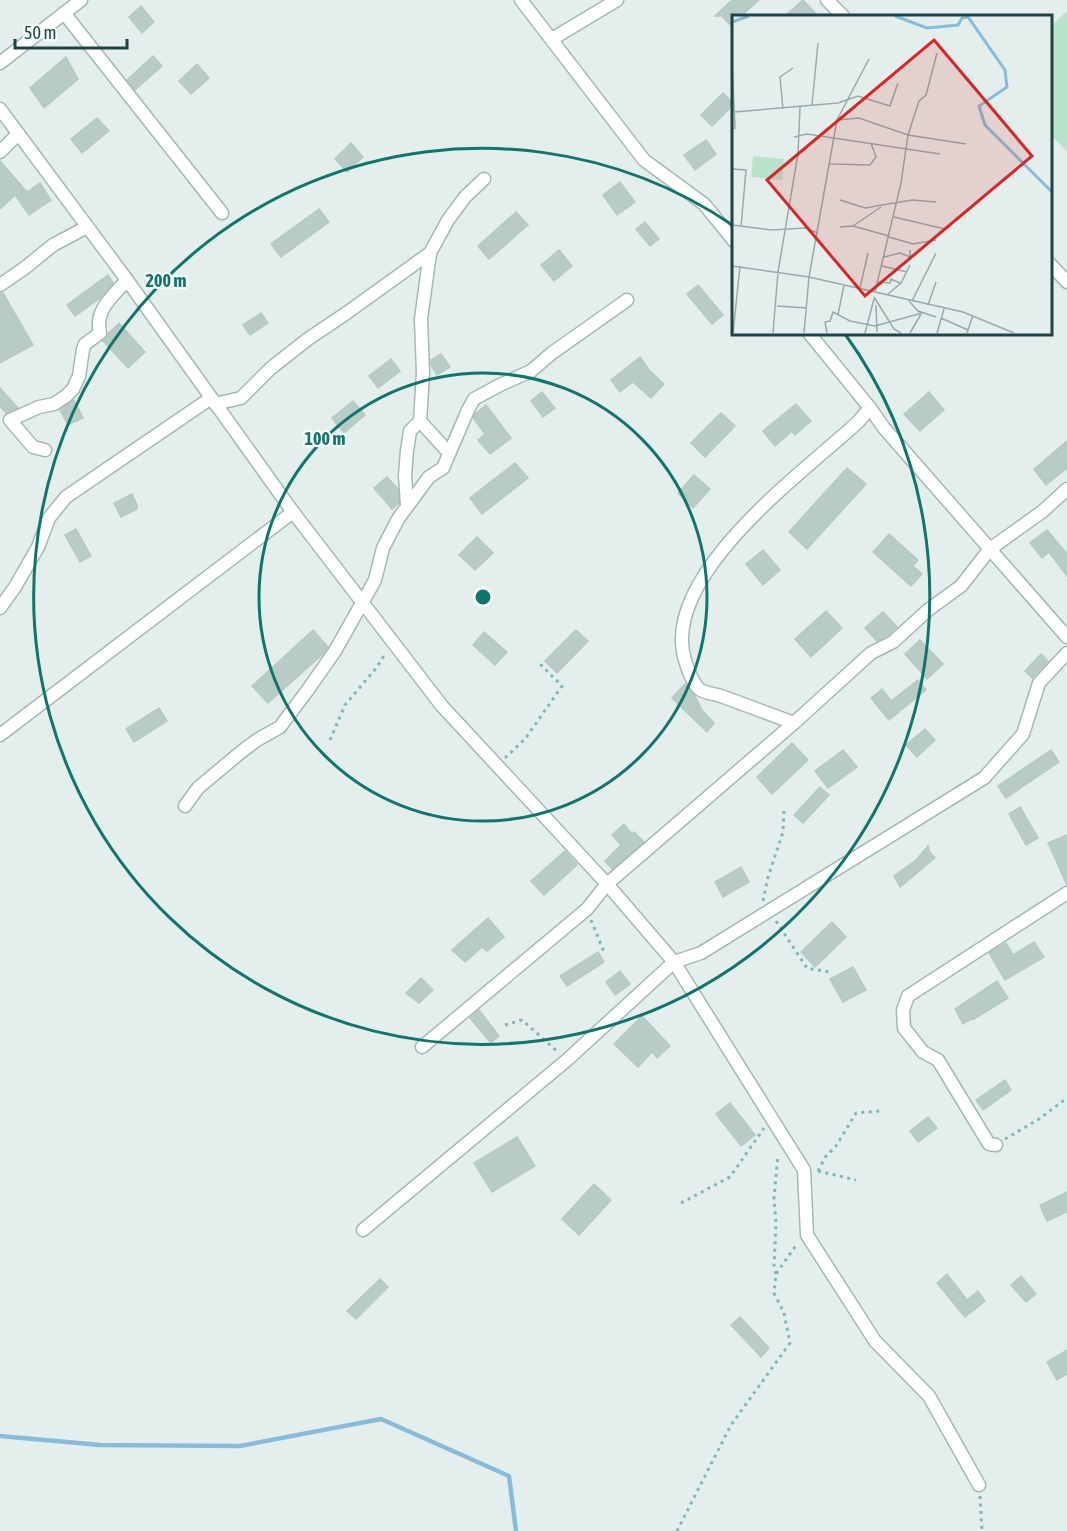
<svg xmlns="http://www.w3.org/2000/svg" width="1067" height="1531" font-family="'Asap Condensed',sans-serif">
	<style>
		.pitch { fill: #bae3ce }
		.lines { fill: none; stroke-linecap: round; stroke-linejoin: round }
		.stream { stroke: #86bbda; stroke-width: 4.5 }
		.building { fill: #b9cbc7; stroke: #b5cac6; stroke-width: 1.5 }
		.street-casing { stroke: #a5b8b6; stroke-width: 15 }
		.path { stroke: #80b7b2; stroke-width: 3; stroke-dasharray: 3 4.5; stroke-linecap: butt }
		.street { stroke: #fff; stroke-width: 12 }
		.ring { fill: none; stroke: #0f766e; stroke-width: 3 }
		.inset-river { fill: none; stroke: #86bbda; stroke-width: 3 }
		.inset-road { fill: none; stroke: #96aba9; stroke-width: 1.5 }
		.view { fill: #d62828; fill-opacity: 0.15; stroke: #d62828; stroke-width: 3 }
		.inset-edge { fill: none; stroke: #204442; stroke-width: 3 }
		.centre { fill: #0f766e; stroke: #f5fbf9; stroke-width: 3 }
		.ring-label { font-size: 18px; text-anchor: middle; font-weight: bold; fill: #0f766e; stroke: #f5fbf9; stroke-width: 4.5; stroke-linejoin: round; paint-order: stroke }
	</style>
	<rect width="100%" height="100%" fill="#e4efed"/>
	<path class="pitch" d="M1067,11V152L1051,135L1050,27Z"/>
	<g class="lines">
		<path class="stream" d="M0,1436L100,1445L240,1446L381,1419L509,1476L516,1531"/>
	</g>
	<g class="building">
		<path d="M732,0H759L741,16H734V29L722,16H715Z"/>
		<path d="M803,0L818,16H785Z"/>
		<path d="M141,6L154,22L142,33L129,17Z"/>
		<path d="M153,56L162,66L135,90L127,80Z"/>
		<path d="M66,57L78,79L44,108L30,88Z"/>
		<path d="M197,64L209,78L191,94L179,81Z"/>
		<path d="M723,93L734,104L712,126L701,115Z"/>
		<path d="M97,118L109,131L82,153L71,139Z"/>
		<path d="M706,140L716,154L695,170L684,155Z"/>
		<path d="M351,143L363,157L347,172L335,159Z"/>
		<path d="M0,161L27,192L40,183L51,200L29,215L15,195L0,209Z"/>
		<path d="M620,182L635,202L617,215L603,195Z"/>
		<path d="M319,209L329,222L281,257L271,244Z"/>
		<path d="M516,212L528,225L489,259L478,246Z"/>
		<path d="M645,222L659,239L650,246L636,229Z"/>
		<path d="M559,250L572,266L554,281L541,265Z"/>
		<path d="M108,275L113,283L100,298L75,316L67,305Z"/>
		<path d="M698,285L723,315L712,324L687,294Z"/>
		<path d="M0,293H3L33,345L0,363Z"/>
		<path d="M261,313L268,323L250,335L243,325Z"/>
		<path d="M119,323L145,352L128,368L103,341L107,337L108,334Z"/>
		<path d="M441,354L450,367L437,375L431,365V360Z"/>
		<path d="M640,357L649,370L664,384L651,398L633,382L620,392L611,380Z"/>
		<path d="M391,359L400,371L378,388L369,376Z"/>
		<path d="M0,388L18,408L6,413L0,406Z"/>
		<path d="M542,392L555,408L543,417L531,401Z"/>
		<path d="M929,392L944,410L920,431L904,414Z"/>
		<path d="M74,400L83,418L68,425L60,410Z"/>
		<path d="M353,401L365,415L344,433L332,418Z"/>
		<path d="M796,404L811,421L795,435L792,431L775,446L763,431Z"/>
		<path d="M486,405L511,438L490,454L478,440L485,434L473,418L475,414Z"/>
		<path d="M721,413L735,426L705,457L691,443Z"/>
		<path d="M1067,441V468L1046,485L1034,469Z"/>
		<path d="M515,463L528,478L482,514L470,498Z"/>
		<path d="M847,468L866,484L807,549L789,532Z"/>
		<path d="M694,475L710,489L693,508L678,493Z"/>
		<path d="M387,477L398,489L399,503L392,509L374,488Z"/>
		<path d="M132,494L137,505V509L121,517L114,503Z"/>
		<path d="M76,529L91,556L80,562L65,535Z"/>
		<path d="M1047,530L1067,554V576L1049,552L1042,558L1030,543Z"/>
		<path d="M889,534L918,560L913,566L922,574L911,586L873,552Z"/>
		<path d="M477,537L493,553L475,570L459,555Z"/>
		<path d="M763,550L780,570L763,585L746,564Z"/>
		<path d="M826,611L842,628L811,657L795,639Z"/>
		<path d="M883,612L897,627L888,635L877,641L865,628Z"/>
		<path d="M313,630L328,647L324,653L268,703L252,686Z"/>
		<path d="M576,630L588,641L557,673L545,661Z"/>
		<path d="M484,632L507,652L495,665L473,645Z"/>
		<path d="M920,640L943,664L927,679L905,654Z"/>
		<path d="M1041,654L1048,661L1032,678L1025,671Z"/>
		<path d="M918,680L926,690L889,720L871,698L882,689L891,701Z"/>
		<path d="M685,684L695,696L702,710L714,723L707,732L672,698Z"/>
		<path d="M159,708L167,721L134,742L126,729Z"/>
		<path d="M925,729L935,740L917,757L906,745Z"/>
		<path d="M792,743L808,760L772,794L757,777Z"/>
		<path d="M843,750L857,767L828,788L815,771Z"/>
		<path d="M1051,750L1059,762L1006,798L998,786Z"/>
		<path d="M820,787L829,795L803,823L794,815Z"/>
		<path d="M1020,807L1038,838L1026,845L1009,814Z"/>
		<path d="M624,824L632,834L634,832L644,842L612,869L605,861L621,845L612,835Z"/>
		<path d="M1067,835V885L1048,843Z"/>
		<path d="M928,846L929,851L935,858L900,887L894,876L916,860Z"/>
		<path d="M565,851L577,865L544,895L531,881Z"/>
		<path d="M741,867L749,882L723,897L715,882Z"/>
		<path d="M488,918L504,937L487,951L482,947L465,962L452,950Z"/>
		<path d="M832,922L846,937L815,967L801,952Z"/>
		<path d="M1034,942L1044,957L1005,980L989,953L1006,943L1013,955Z"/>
		<path d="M598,952L604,962L567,986L560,976Z"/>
		<path d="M853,967L866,990L843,1002L830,979Z"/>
		<path d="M620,971L630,984L615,995L606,982Z"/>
		<path d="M421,978L433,990L419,1003L406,993Z"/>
		<path d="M997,981L1008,998L974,1019L973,1018L963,1024L955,1009Z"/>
		<path d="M479,1010L499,1036L491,1043L470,1018Z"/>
		<path d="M642,1016L670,1046L657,1058L652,1052L638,1067L614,1044Z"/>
		<path d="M1005,1080L1011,1090L983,1110L976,1100Z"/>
		<path d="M730,1103L755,1135L741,1146L716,1114Z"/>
		<path d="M928,1117L937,1128L918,1142L910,1131Z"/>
		<path d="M517,1137L535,1166L492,1192L474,1163Z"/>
		<path d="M594,1184L611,1200L579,1235L562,1219Z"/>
		<path d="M1067,1192V1212L1047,1221L1040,1205Z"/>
		<path d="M947,1274L967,1300L978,1291L985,1301L965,1317L937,1283Z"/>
		<path d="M1021,1276L1036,1294L1026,1302L1011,1285Z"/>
		<path d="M380,1279L388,1287L356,1319L347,1311Z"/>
		<path d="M740,1317L769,1348L761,1357L731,1325Z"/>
		<path d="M1067,1350V1374L1057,1380L1047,1362Z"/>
	</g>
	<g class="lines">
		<g class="street-casing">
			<g id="street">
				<path d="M521,0L644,160L704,204L734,241"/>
				<path d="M827,0L843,16"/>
				<path d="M64,13L222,213"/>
				<path d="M552,39L617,0"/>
				<path d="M0,63L81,0"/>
				<path d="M0,109L127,280L293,512L442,706L607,884L674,962L804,1170L807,1235L875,1341L929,1396L979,1485"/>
				<path d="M0,152L18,134"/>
				<path d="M1050,264L1067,282"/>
				<path d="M0,285L26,267L53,245L87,227"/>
				<path d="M809,333L870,408L884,428L1067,637"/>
				<path d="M215,404L241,398L271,368L308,339L348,312L430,253L448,220L465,197L484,179"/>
				<path d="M420,421L449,453"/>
				<path d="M45,450L33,447L10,420L39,407L54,404L66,396L73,389L79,376L83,349L85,344L100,333C94,310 113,296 127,280"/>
				<path d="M407,505L405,475L407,451L410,431L420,421L423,373L421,319L430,253"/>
				<path d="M0,608L15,587L38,547L49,518L66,497L211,398"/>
				<path d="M794,723C770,714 745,705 721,696C715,694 704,693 699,689C693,683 687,668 685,660C659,576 804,472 858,422L870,408"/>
				<path d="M0,735L293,512"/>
				<path d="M185,806L198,788L241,752L257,740L280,727L307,691L335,651L375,580L383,548L398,519L429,477L443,468L468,410L474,399L500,385L531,371L552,353L627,300"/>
				<path d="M422,1047L587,909L607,884L794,723L871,653L893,642L928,610L961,586L990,549L1043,511L1067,489"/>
				<path d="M996,1145L989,1144L938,1060L923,1052L904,1028L903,1010L908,996L1067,893"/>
				<path d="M363,1230L567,1060L674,962L701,953L984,778L1023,734L1039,683L1067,653"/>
			</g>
		</g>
		<g class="path">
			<path d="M330,740L345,705L377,667L385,654"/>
			<path d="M505,758L525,739L562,686L538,662"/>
			<path d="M763,901L768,877L783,832L784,809"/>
			<path d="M591,920L604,952"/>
			<path d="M776,921L807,968L829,972"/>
			<path d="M505,1025L522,1020L557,1051"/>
			<path d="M1005,1139L1039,1119L1067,1098"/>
			<path d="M818,1171L826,1156L836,1146L856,1113L880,1111"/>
			<path d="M818,1171L856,1180"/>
			<path d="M681,1203L730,1177L764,1128"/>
			<path d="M776,1274L774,1266L776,1223L774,1198L778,1155"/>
			<path d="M980,1496L982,1531"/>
			<path d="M677,1531L731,1425L790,1343L784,1313L774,1293L776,1274L797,1244"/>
		</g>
		<use href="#street" class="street"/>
	</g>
	<g class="ring">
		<circle cx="483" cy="597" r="224"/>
		<path d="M845 334A448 448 0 1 1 734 226"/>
	</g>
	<g transform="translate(732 15)">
		<rect width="320" height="320" fill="#e4efed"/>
		<path d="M21,141L52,144L50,165L19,162Z" fill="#bae3ce"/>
		<path class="inset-river" d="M163,1L195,13L226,10L230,3L236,2L273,55L275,72L247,91L253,110L320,177M0,7L17,1"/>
		<path class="inset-road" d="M0,48L3,113L0,114M80,90L86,28M51,94L48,62L61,53M2,97L106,88L126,81L158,91L166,68M105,105L137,44M62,122L75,119L208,139M98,149L138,150L144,142L139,128M0,154L14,155L9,212M108,185L133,193L180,185L204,187M162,202L213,214M0,210L39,215L73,213L86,218M121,211L149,192M108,212L121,211L157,221M157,222L181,229L204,225M152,242L168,238L178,242V235M0,251L77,262L231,297L282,318M150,251L175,257M146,267L158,268L159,264L168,268M128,273L136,238M143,277L169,168L176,120L187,86L194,80L205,38M156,279L169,268L178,250M142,282L162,314L169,318M177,286L186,296L204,302M180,286L204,238M144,290L145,317M196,290L204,267M45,291L75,293M106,300L112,270M209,303L236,315M1,318L8,251M41,318L46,257L66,139L68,92M72,318L77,262L105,105L127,103L176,120L234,129M95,318L93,307L98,306L101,297L118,306L143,311L190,298M133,318L142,284M178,318L189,299M205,318L212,294M235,318L241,300"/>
		<path class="view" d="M202,25L300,141L133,281L35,165Z"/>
		<rect width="320" height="320" class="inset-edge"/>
	</g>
	<circle cx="483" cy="597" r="9" class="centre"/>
	<g class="ring-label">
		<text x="166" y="287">200 m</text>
		<text x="325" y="445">100 m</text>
	</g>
	<path d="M15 39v9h112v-9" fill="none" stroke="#204442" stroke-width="3"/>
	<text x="24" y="39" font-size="18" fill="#204442" stroke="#f5fbf9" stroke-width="4.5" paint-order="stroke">50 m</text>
</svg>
